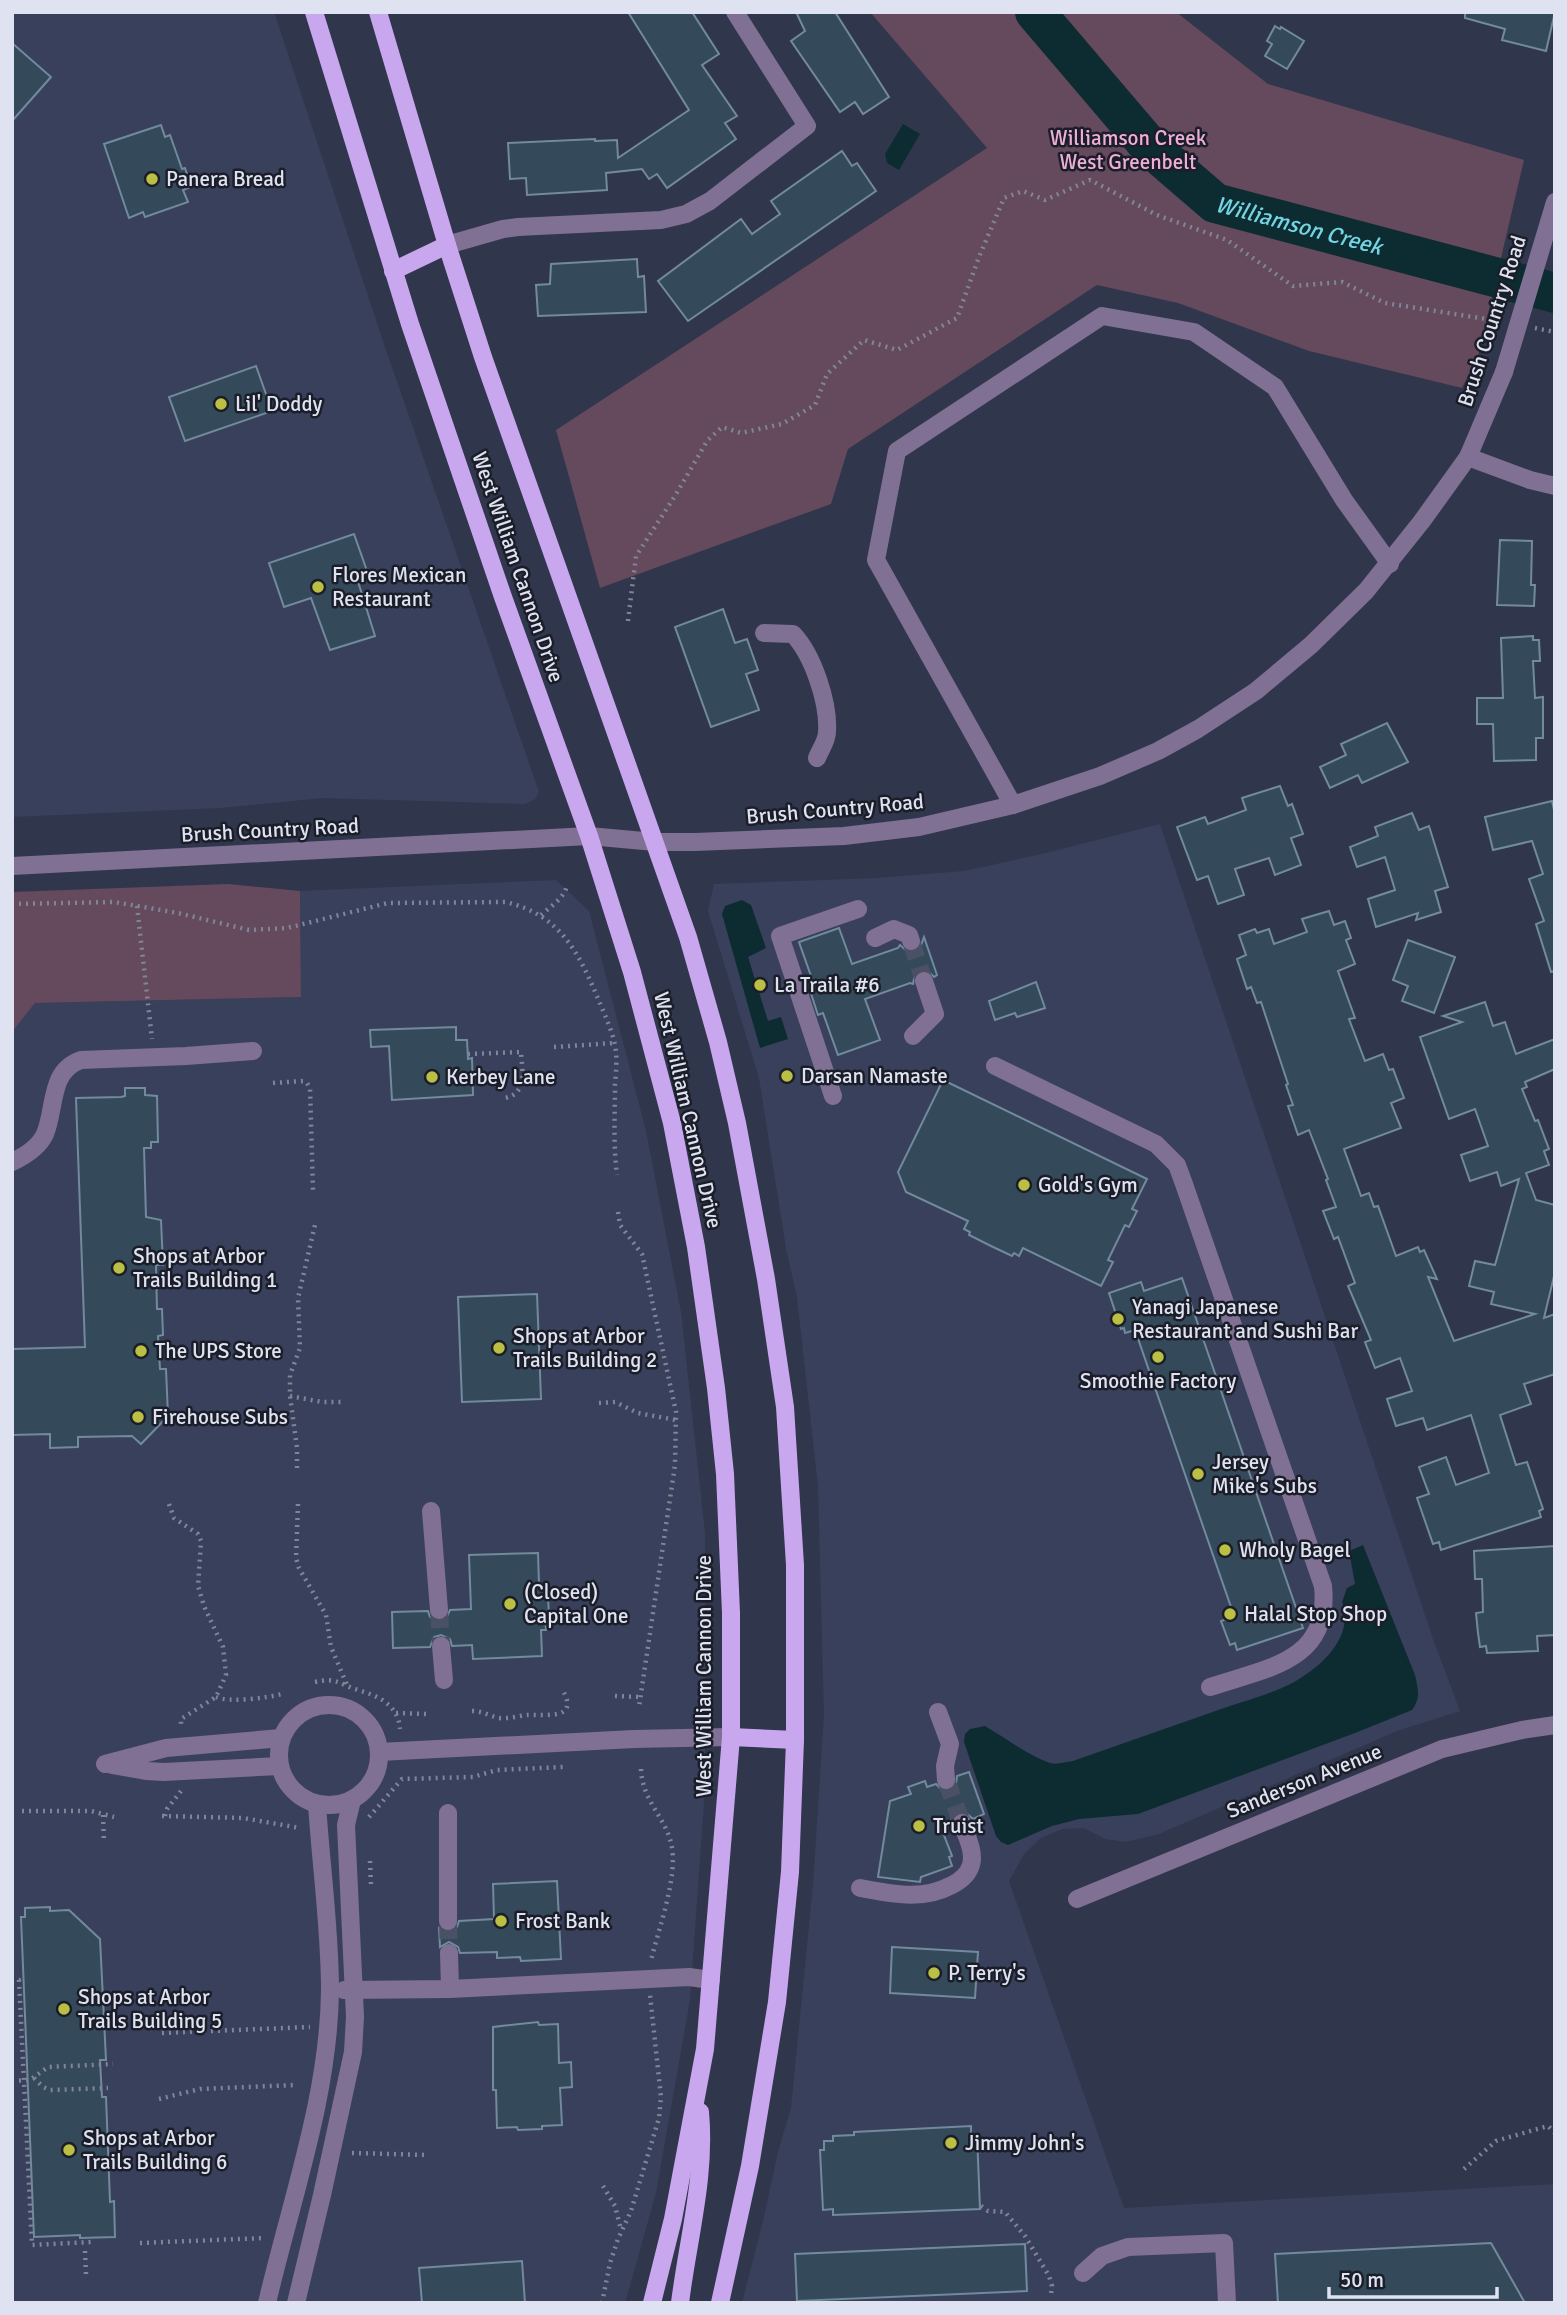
<svg xmlns="http://www.w3.org/2000/svg" width="1567" height="2315" font-family="Signika,sans-serif">
	<style>
		.built { fill: #39405c }
		.green { fill: #65495c }
		.water { fill: #0c2c31 }
		.lines { fill: none; stroke-linecap: round; stroke-linejoin: round }
		.river { stroke: #0c2c31; stroke-width: 40 }
		.building { fill: #344a5b; stroke: #718a9c; stroke-width: 2 }
		.minor-tunnel { stroke: #4a5065; stroke-width: 18; stroke-dasharray: 18 9; stroke-linecap: butt }
		.path { stroke: #808598; stroke-width: 4.5; stroke-dasharray: 2 5; stroke-linecap: butt }
		.minor { stroke: #807093; stroke-width: 18 }
		.major { stroke: #c9a7ee; stroke-width: 18 }
		.minor-bridge { stroke: #807093; stroke-width: 18 }
		.poi-dot { fill: #bbc044; stroke: #1b1e28; stroke-width: 2.5 }
		.labels { text-anchor: middle; stroke-width: 5; stroke-linejoin: round; paint-order: stroke }
		.park-label { font-size: 21px; fill: #eeaeda; stroke: #1b1e28 }
		.poi-label { font-size: 21px; fill: #dee2f1; stroke: #1b1e28; text-anchor: start }
		.street-label { font-size: 21px; fill: #dee2f1; stroke: #1b1e28 }
		.water-label { font-size: 23px; font-style: italic; fill: #74d4e3; stroke: #1b1e28 }
	</style>
	<rect width="100%" height="100%" fill="#30364c"/>
	<g class="built">
		<path d="M12,12H274L383,341L539,792L535,799L525,804L323,798L220,808L12,817Z"/>
		<path d="M1160,824L1434,1642L1460,1711L1397,1731L1159,1834L1126,1842L1105,1839L1084,1828L1062,1829L1041,1838L1024,1854L1009,1881L1124,2208L1555,2184V2303H742L763,2221L778,2152L791,2108L813,1885L824,1715L818,1486L797,1297L786,1248L759,1078L708,911L714,884L877,878L964,871L1046,853Z"/>
		<path d="M556,880L589,911L646,1131L681,1312L705,1533V1788L690,2000L656,2193L625,2303H12V1032L35,1003L301,997L300,891Z"/>
	</g>
	<g class="green">
		<path d="M870,12H1176L1268,84L1524,160L1478,356L1462,388L1309,351L1178,303L1097,285L848,449L831,504L600,588L556,430L987,148Z"/>
		<path d="M228,884L300,891L301,997L35,1003L12,1032V892Z"/>
	</g>
	<g class="water">
		<path d="M903,124L920,134L899,170L887,163L885,154Z"/>
		<path d="M742,900L751,905L766,948L748,957L768,1021L781,1017L788,1039L760,1048L722,914L725,906Z"/>
		<path d="M1363,1545L1415,1675C1418,1689 1421,1698 1412,1710L1355,1733L1138,1814L1079,1819L1052,1826L1008,1845L1001,1842L996,1836L964,1742L965,1734L970,1729L985,1726C1004,1737 1029,1756 1050,1763C1057,1765 1065,1762 1073,1761C1123,1743 1174,1726 1224,1708C1253,1698 1284,1691 1308,1673C1331,1657 1353,1630 1342,1602L1347,1588L1355,1584L1349,1551Z"/>
	</g>
	<g class="lines">
		<path class="river" id="s1" d="M1035,12L1150,147L1215,203L1555,293"/>
	</g>
	<g class="building">
		<path d="M628,12H692L719,54L702,65L737,116L725,123L736,139L667,188L657,174L649,179L642,169L606,173L607,190L527,195L526,178L510,179L508,143L595,139V141L617,140L618,158L689,110Z"/>
		<path d="M796,12H835L889,97L863,114L855,102L840,112L791,41L805,31Z"/>
		<path d="M1465,12H1555L1546,51L1502,40L1505,29L1465,18Z"/>
		<path d="M1275,26L1280,29L1281,27L1304,41L1287,69L1265,56L1272,44L1267,41Z"/>
		<path d="M12,43L51,77L12,121Z"/>
		<path d="M161,125L165,137L170,135L182,169L185,168L191,187L183,190L188,202L145,217L143,212L129,218L104,144Z"/>
		<path d="M842,151L852,166L857,163L876,191L688,321L658,281L741,219L752,234L780,214L771,201Z"/>
		<path d="M637,259L638,277L644,276L646,312L538,316L536,285L550,284L551,264Z"/>
		<path d="M256,366L272,411L185,441L169,397Z"/>
		<path d="M354,534L367,571L356,575L375,636L330,650L311,598L284,607L269,563Z"/>
		<path d="M1500,540L1532,541L1531,585H1535L1534,606L1497,605Z"/>
		<path d="M723,609L735,643L747,639L758,670L746,674L759,710L711,727L675,627Z"/>
		<path d="M1533,636V640H1539L1540,661H1533L1535,698L1543,697V738H1536V760L1494,761L1493,724H1477V698H1503L1501,638Z"/>
		<path d="M1387,723L1408,762L1362,783L1358,775L1330,788L1320,767L1346,755L1341,744Z"/>
		<path d="M1280,786L1288,806L1292,804L1303,834L1291,838L1301,865L1275,875L1269,858L1235,869L1244,895L1218,904L1208,876L1197,880L1177,827L1205,817L1208,824L1246,810L1242,798Z"/>
		<path d="M1552,801L1555,814V971L1551,972L1536,924L1544,921L1529,879L1543,874L1532,841L1493,850L1485,817Z"/>
		<path d="M1412,813L1419,830L1429,826L1448,887L1435,891L1441,912L1416,920L1418,913L1376,927L1368,899L1395,890L1385,857L1357,867L1350,847L1378,836L1375,827Z"/>
		<path d="M1329,911L1334,925L1345,921L1351,938L1346,940L1355,964L1338,971L1355,1018L1349,1019L1365,1061L1383,1054L1389,1070L1393,1069L1404,1098L1391,1103L1401,1128L1344,1149L1361,1196L1369,1193L1374,1207L1378,1206L1396,1256L1418,1247L1420,1252L1424,1250L1437,1279L1428,1277L1454,1341L1535,1314L1491,1304L1494,1292L1469,1286L1475,1261L1495,1265L1519,1179L1501,1186L1497,1172L1470,1181L1461,1155L1488,1146L1475,1109L1449,1119L1420,1037L1462,1022L1443,1016L1485,1002L1493,1026L1505,1022L1516,1054L1555,1039V1069L1525,1082L1527,1087L1522,1089L1535,1121L1538,1120L1549,1149L1544,1151L1549,1165L1526,1173L1536,1200L1555,1205V1272L1544,1318L1555,1314V1374L1524,1384L1531,1404L1500,1415L1516,1465L1527,1462L1543,1509L1539,1511L1541,1517L1441,1550L1439,1542L1433,1544L1417,1498L1429,1494L1419,1467L1446,1457L1456,1485L1489,1473L1471,1415L1427,1430L1423,1418L1396,1426L1387,1399L1412,1391L1400,1358L1375,1368L1365,1342L1371,1340L1348,1286L1355,1283L1338,1237L1334,1239L1323,1211L1336,1207L1326,1180L1328,1179L1309,1130L1298,1135L1288,1106L1293,1105L1286,1085L1288,1084L1261,1002L1257,1003L1251,987L1247,989L1237,959L1246,955L1239,935L1255,929L1257,933L1269,929L1274,944L1307,932L1302,919Z"/>
		<path d="M839,928L852,964L898,948L900,945L908,952L915,951L920,948L924,937L937,975L934,977L927,970H921L915,974L913,984L910,983L865,999L880,1040L838,1055L823,1013L818,1015L817,1012L807,981L812,979L799,942Z"/>
		<path d="M1408,940L1455,957L1434,1013L1402,1001L1408,986L1393,980Z"/>
		<path d="M1036,982L1045,1008L1017,1017L1015,1013L995,1020L989,1001Z"/>
		<path d="M456,1027V1040H467L468,1059L472,1058L473,1095L392,1100L389,1046L371,1047L370,1030Z"/>
		<path d="M943,1080L1147,1179L1132,1209L1137,1211L1129,1227L1125,1225L1108,1260L1113,1262L1101,1286L1023,1248L1019,1256L1014,1253L1012,1256L991,1246L969,1235L970,1232L964,1229L968,1221L906,1192L898,1172Z"/>
		<path d="M125,1088H145V1095L157,1096L158,1142H151V1148H144L146,1217L161,1220L163,1265H156L157,1309H162L163,1335L158,1336L160,1369H166L168,1416L141,1444L132,1436L78,1437V1447L50,1448V1434L12,1435V1349L85,1347L76,1098L121,1097L125,1096Z"/>
		<path d="M1182,1278L1303,1628L1237,1650L1235,1643L1230,1645L1221,1621L1227,1619L1224,1613L1232,1610L1135,1330L1125,1333L1124,1328L1121,1329L1109,1293L1141,1282L1144,1291Z"/>
		<path d="M537,1294L541,1399L462,1402L458,1297Z"/>
		<path d="M1555,1546V1635L1537,1636L1538,1651L1487,1653L1486,1646L1480,1647L1478,1633L1476,1613L1483,1612L1482,1579H1475L1474,1551Z"/>
		<path d="M538,1553L539,1584H544L545,1597H548L549,1616H545L546,1630H541L542,1656L473,1659L472,1645L452,1646L450,1639L441,1635L434,1637L430,1647L393,1648L392,1612L428,1611L430,1617L439,1621L446,1619L450,1610L471,1609L469,1555Z"/>
		<path d="M969,1772L984,1814L973,1819L965,1812L958,1813L951,1820V1827L942,1830L952,1856L949,1857L952,1866L921,1877L920,1882L878,1877L890,1801L911,1794L908,1787L925,1781L927,1787L936,1784L942,1790H952L956,1784L957,1776Z"/>
		<path d="M557,1881L561,1959L521,1961L520,1957L497,1958V1952L460,1953L458,1947L449,1942L440,1947L439,1928L449,1932L457,1927L459,1921L494,1919L493,1884Z"/>
		<path d="M50,1907V1911L69,1910L100,1939L106,2060H100L102,2097H106L110,2202L114,2201L115,2237L80,2238V2235L34,2237L21,1917H25V1908Z"/>
		<path d="M892,1947L978,1952L975,1998L890,1993Z"/>
		<path d="M538,2022L539,2025L558,2024L559,2063L571,2062L572,2087L560,2088L562,2125L542,2126V2129L518,2130L517,2127L497,2128L496,2090H493V2027Z"/>
		<path d="M971,2126V2136L977,2135L980,2209L833,2215V2209L823,2210L820,2150H824V2141H833V2136L854,2135V2132Z"/>
		<path d="M1491,2243L1525,2303H1278L1275,2254Z"/>
		<path d="M1025,2244L1027,2291L797,2301L795,2254Z"/>
		<path d="M522,2261L525,2303H422L419,2268Z"/>
	</g>
	<g class="lines">
		<g class="minor-tunnel">
			<path d="M911,941L924,981"/>
			<path d="M439,1610L441,1646"/>
			<path d="M946,1780L962,1823"/>
			<path d="M448,1921L449,1953"/>
		</g>
		<g class="path">
			<path d="M1535,328L1555,332"/>
			<path d="M628,621L636,556L675,496L707,441L722,427L741,433L782,424L815,405L827,374L864,340L897,350L957,318L979,257L1004,198L1023,191L1045,200L1090,180L1157,215L1227,240L1293,286L1342,282L1385,303L1499,321"/>
			<path d="M12,904L114,902L178,913L249,930L287,928L388,903L505,902C560,914 579,953 599,1001C606,1018 614,1034 616,1052C617,1062 616,1073 615,1084C615,1114 613,1144 617,1175"/>
			<path d="M137,906L152,1039"/>
			<path d="M541,915C550,907 566,897 567,884"/>
			<path d="M554,1047L614,1043"/>
			<path d="M468,1054L521,1052C522,1071 528,1093 505,1098"/>
			<path d="M273,1083L303,1081L307,1083L310,1088L313,1190"/>
			<path d="M618,1212L620,1225L642,1254L676,1412L675,1465L639,1707"/>
			<path d="M290,1396L322,1402H344"/>
			<path d="M599,1403L615,1402L638,1413L676,1420"/>
			<path d="M297,1468V1448L290,1396V1375L300,1348L298,1298L315,1225"/>
			<path d="M169,1504L174,1518L198,1534L201,1541L198,1586L204,1606L223,1647L226,1675L216,1697L181,1719V1728"/>
			<path d="M298,1504L296,1558L299,1568L326,1615L331,1647L347,1685"/>
			<path d="M315,1682C336,1677 339,1684 358,1690C378,1696 398,1704 400,1729"/>
			<path d="M615,1696L640,1697"/>
			<path d="M216,1697C230,1703 266,1698 282,1694"/>
			<path d="M472,1711C482,1711 490,1716 499,1718C509,1719 518,1716 527,1715C545,1714 581,1721 562,1689"/>
			<path d="M396,1713L427,1714"/>
			<path d="M641,1769C642,1800 665,1817 671,1843C679,1874 659,1928 651,1960"/>
			<path d="M22,1811H91L114,1817"/>
			<path d="M103,1815L104,1843"/>
			<path d="M162,1816L243,1818L300,1828"/>
			<path d="M165,1816L167,1809L181,1791"/>
			<path d="M369,1817L402,1779L473,1777L497,1770L563,1767"/>
			<path d="M370,1861L371,1884"/>
			<path d="M12,1981L19,1980L32,2245L92,2242"/>
			<path d="M162,2033L310,2027"/>
			<path d="M34,2078L43,2087L50,2090L108,2088"/>
			<path d="M12,2081L30,2080L48,2067L113,2064"/>
			<path d="M159,2099L200,2089L295,2085"/>
			<path d="M352,2153L427,2155"/>
			<path d="M1464,2169L1496,2141L1548,2126L1555,2133"/>
			<path d="M603,2186L615,2206L621,2230"/>
			<path d="M981,2206L988,2211L1005,2212L1025,2236L1049,2276L1052,2286L1051,2294"/>
			<path d="M140,2243L264,2238"/>
			<path d="M85,2251L86,2274"/>
			<path d="M602,2303L610,2263L618,2239L631,2211L659,2118L661,2097L650,1995"/>
		</g>
		<g class="minor">
			<path d="M447,245L503,229L518,227L661,220L686,214L710,201L807,126L735,12"/>
			<path d="M1468,457L1530,480L1555,486"/>
			<path d="M764,633L793,634C813,655 829,703 827,732C827,741 820,750 817,758"/>
			<path d="M1013,805L876,560L897,451L1102,316L1194,332L1275,387L1344,500L1390,564"/>
			<path d="M12,866L589,836L655,842H695L844,836L919,827L1013,805L1100,776L1158,751L1198,729L1256,691L1311,645L1366,591L1422,521L1468,457L1504,372"/>
			<path d="M875,938L894,929L909,935L911,941"/>
			<path d="M913,1036L935,1014L924,981"/>
			<path d="M995,1066L1156,1144L1177,1165L1184,1184L1323,1586C1331,1662 1266,1668 1210,1687"/>
			<path d="M833,1096L780,936L858,909"/>
			<path d="M12,1162C25,1156 39,1147 45,1134C56,1107 49,1071 81,1060L186,1056L253,1051"/>
			<path d="M431,1511L439,1610"/>
			<path d="M441,1646L444,1680"/>
			<circle cx="329" cy="1755" r="50"/>
			<path d="M938,1712L950,1744L945,1766L946,1780"/>
			<path d="M379,1752L634,1739L731,1737"/>
			<path d="M105,1764L166,1748L281,1738"/>
			<path d="M112,1765L146,1771L164,1772L279,1766"/>
			<path d="M860,1888C893,1894 922,1901 952,1885C960,1881 968,1875 971,1865C975,1852 966,1835 962,1823"/>
			<path d="M1077,1899L1442,1749L1522,1730L1555,1725"/>
			<path d="M448,1921V1813"/>
			<path d="M449,1953L450,1989"/>
			<path d="M344,1990L450,1989L689,1977L711,1980"/>
			<path d="M1083,2273L1102,2256L1128,2247L1224,2243L1227,2303"/>
			<path d="M267,2303C291,2200 329,2096 330,1990C330,1929 321,1866 317,1804"/>
			<path d="M296,2303L322,2195L353,2052L355,2017L346,1825L352,1800"/>
		</g>
		<g class="major">
			<path d="M314,12L410,324L503,597L589,836L632,972L672,1123L696,1247L716,1388L725,1474L731,1613V1737L705,2049L673,2219L652,2303"/>
			<path d="M378,12L447,245L483,357L688,937L718,1042L737,1123L766,1279L785,1407L795,1565V1740L790,1872L777,2002L750,2166L720,2303"/>
			<path d="M393,271L447,245"/>
			<path d="M731,1737L795,1740"/>
			<path d="M680,2303C688,2238 706,2177 700,2112"/>
		</g>
		<path class="minor-bridge" d="M1504,372L1555,202"/>
	</g>
	<g class="poi-dot">
		<circle cx="152" cy="179" r="7"/>
		<circle cx="221" cy="404" r="7"/>
		<circle cx="318" cy="587" r="7"/>
		<circle cx="760" cy="985" r="7"/>
		<circle cx="787" cy="1076" r="7"/>
		<circle cx="432" cy="1077" r="7"/>
		<circle cx="1024" cy="1185" r="7"/>
		<circle cx="119" cy="1268" r="7"/>
		<circle cx="1118" cy="1319" r="7"/>
		<circle cx="499" cy="1348" r="7"/>
		<circle cx="141" cy="1351" r="7"/>
		<circle cx="1158" cy="1357" r="7"/>
		<circle cx="138" cy="1417" r="7"/>
		<circle cx="1198" cy="1474" r="7"/>
		<circle cx="1225" cy="1550" r="7"/>
		<circle cx="510" cy="1604" r="7"/>
		<circle cx="1230" cy="1614" r="7"/>
		<circle cx="919" cy="1826" r="7"/>
		<circle cx="501" cy="1921" r="7"/>
		<circle cx="934" cy="1973" r="7"/>
		<circle cx="64" cy="2009" r="7"/>
		<circle cx="951" cy="2143" r="7"/>
		<circle cx="69" cy="2150" r="7"/>
	</g>
	<g class="labels">
		<g class="park-label">
			<text x="1128" y="145">Williamson Creek<tspan x="1128" dy="24">West Greenbelt</tspan></text>
		</g>
		<g class="poi-label">
			<text x="166" y="186">Panera Bread</text>
			<text x="235" y="411">Lil' Doddy</text>
			<text x="332" y="582">Flores Mexican<tspan x="332" dy="24">Restaurant</tspan></text>
			<text x="774" y="992">La Traila #6</text>
			<text x="801" y="1083">Darsan Namaste</text>
			<text x="446" y="1084">Kerbey Lane</text>
			<text x="1038" y="1192">Gold's Gym</text>
			<text x="133" y="1263">Shops at Arbor<tspan x="133" dy="24">Trails Building 1</tspan></text>
			<text x="1132" y="1314">Yanagi Japanese<tspan x="1132" dy="24">Restaurant and Sushi Bar</tspan></text>
			<text x="513" y="1343">Shops at Arbor<tspan x="513" dy="24">Trails Building 2</tspan></text>
			<text x="155" y="1358">The UPS Store</text>
			<text x="1158" y="1388" text-anchor="middle">Smoothie Factory</text>
			<text x="152" y="1424">Firehouse Subs</text>
			<text x="1212" y="1469">Jersey<tspan x="1212" dy="24">Mike's Subs</tspan></text>
			<text x="1239" y="1557">Wholy Bagel</text>
			<text x="524" y="1599">(Closed)<tspan x="524" dy="24">Capital One</tspan></text>
			<text x="1244" y="1621">Halal Stop Shop</text>
			<text x="933" y="1833">Truist</text>
			<text x="515" y="1928">Frost Bank</text>
			<text x="948" y="1980">P. Terry's</text>
			<text x="78" y="2004">Shops at Arbor<tspan x="78" dy="24">Trails Building 5</tspan></text>
			<text x="83" y="2145">Shops at Arbor<tspan x="83" dy="24">Trails Building 6</tspan></text>
			<text x="965" y="2150">Jimmy John's</text>
		</g>
		<g class="street-label">
			<text transform="translate(1492 321) rotate(-72)" y="7">Brush Country Road</text>
			<text transform="translate(518 567) rotate(71)" y="7">West William Cannon Drive</text>
			<text transform="translate(835 809) rotate(-5)" y="7">Brush Country Road</text>
			<text transform="translate(270 830) rotate(-3)" y="7">Brush Country Road</text>
			<text transform="translate(688 1110) rotate(77)" y="7">West William Cannon Drive</text>
			<text transform="translate(704 1676) rotate(-90)" y="7">West William Cannon Drive</text>
			<text transform="translate(1304 1781) rotate(-22)" y="7">Sanderson Avenue</text>
		</g>
		<g class="water-label">
			<text dy="8" stroke="none"><textPath href="#s1" startOffset="350">Williamson Creek</textPath></text>
		</g>
	</g>
	<rect width="1567" height="2315" fill="none" stroke="#dee2f1" stroke-width="28"/>
	<path d="M1329 2287v10h168v-10" fill="none" stroke="#dee2f1" stroke-width="3.5"/>
	<text x="1340" y="2287" font-size="21" fill="#dee2f1" stroke="#1b1e28" stroke-width="5" paint-order="stroke">50 m</text>
</svg>
